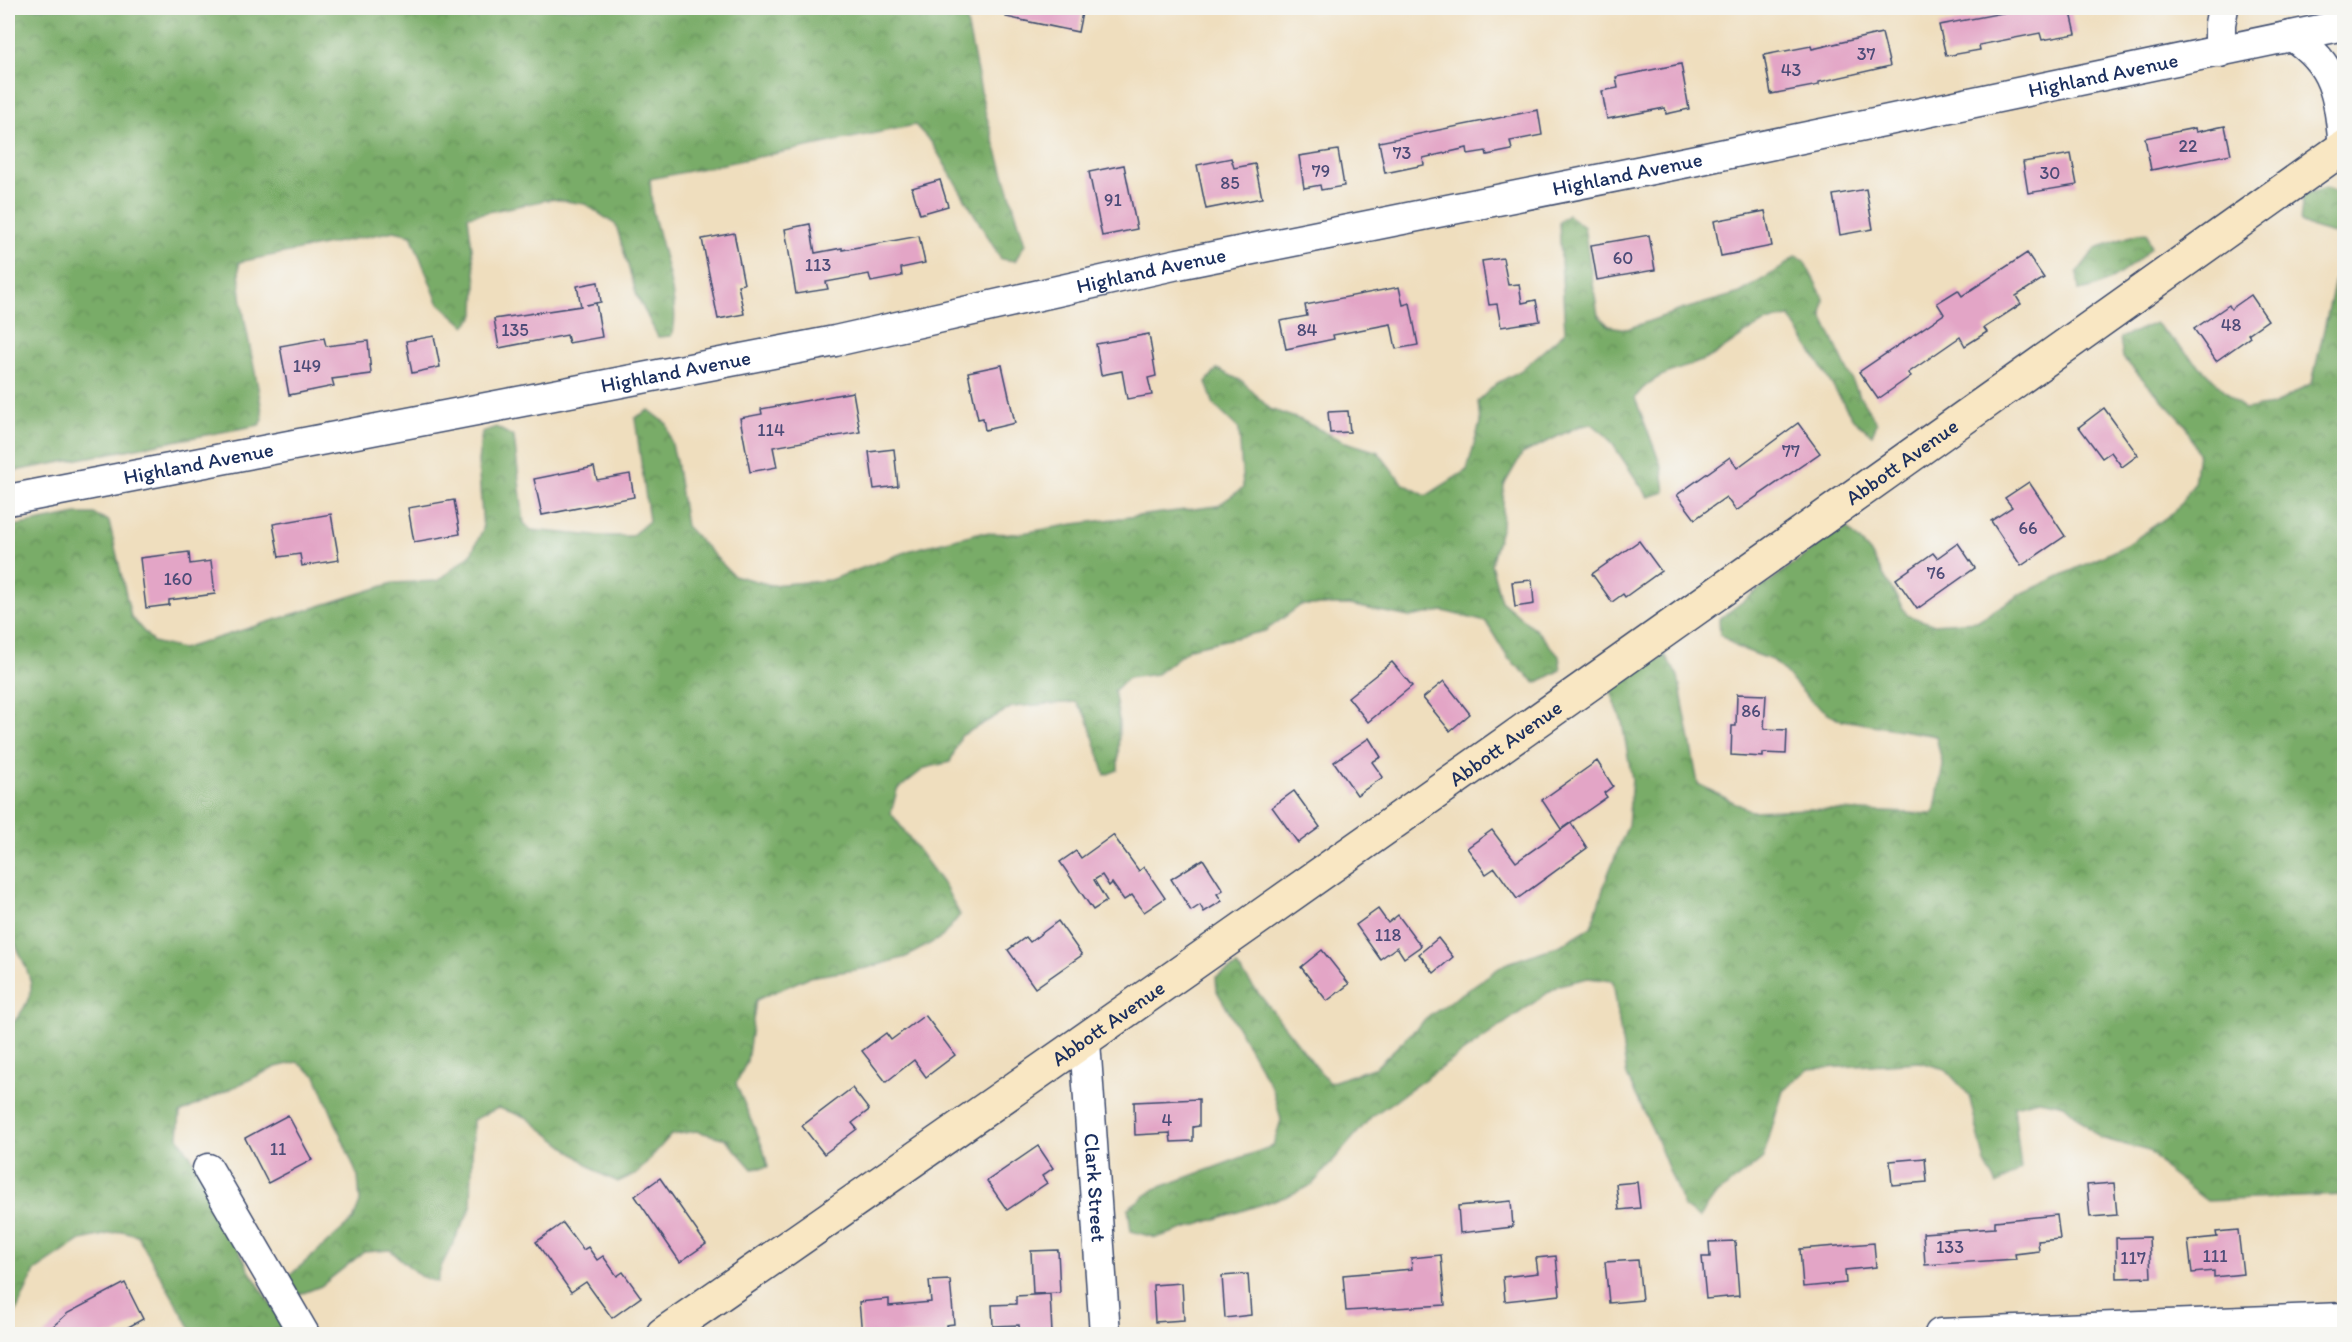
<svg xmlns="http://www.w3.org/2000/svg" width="2352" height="1342" font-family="Itim,sans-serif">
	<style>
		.forest { fill: url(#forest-crowns); stroke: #4a6e63; stroke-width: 1.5 }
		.building { fill: #e3a5c6 }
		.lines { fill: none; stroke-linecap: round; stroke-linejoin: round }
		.street-casing { stroke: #3b496c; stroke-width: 33 }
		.secondary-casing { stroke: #3b496c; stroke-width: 36 }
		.street { stroke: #fff; stroke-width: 30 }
		.secondary { stroke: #f9e7c3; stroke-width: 33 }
		.labels { text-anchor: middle; stroke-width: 4.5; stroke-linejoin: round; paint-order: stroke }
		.number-label { font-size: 18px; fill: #4d4c78 }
		.street-label { font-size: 21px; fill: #1b2f5e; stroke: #f6f6f2 }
	</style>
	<defs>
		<pattern id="forest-crowns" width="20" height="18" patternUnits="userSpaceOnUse" patternTransform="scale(1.5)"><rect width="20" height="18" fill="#79ac68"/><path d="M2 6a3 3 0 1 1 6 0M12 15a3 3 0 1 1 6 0" fill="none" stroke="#628c59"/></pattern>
	</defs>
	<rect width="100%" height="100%" fill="#f6f6f2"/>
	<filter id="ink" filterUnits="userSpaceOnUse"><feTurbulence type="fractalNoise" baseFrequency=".0167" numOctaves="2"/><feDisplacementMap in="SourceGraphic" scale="12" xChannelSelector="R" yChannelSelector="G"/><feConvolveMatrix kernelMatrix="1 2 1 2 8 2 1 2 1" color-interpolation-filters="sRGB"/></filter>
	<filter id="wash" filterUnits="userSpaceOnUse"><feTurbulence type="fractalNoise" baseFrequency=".008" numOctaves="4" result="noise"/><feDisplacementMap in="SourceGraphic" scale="24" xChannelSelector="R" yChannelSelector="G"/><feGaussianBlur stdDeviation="1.35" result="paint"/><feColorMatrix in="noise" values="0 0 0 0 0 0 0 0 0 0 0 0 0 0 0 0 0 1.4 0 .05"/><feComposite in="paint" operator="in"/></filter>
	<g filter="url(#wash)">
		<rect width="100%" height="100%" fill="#efdebe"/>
		<g class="forest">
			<path d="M8,8H883L914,15L921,8H964L985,111L1025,244L1015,261L1001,259L932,143L915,125L650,179C651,190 651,201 653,212C659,240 684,314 671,336L658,337L637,296L616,225L585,204L552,199L468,216L476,282L475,315L465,326L438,302L411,235L394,231L239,262C239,316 257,367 263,420L259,425L9,472Z"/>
			<path d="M2326,188L2344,196V237L2313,228L2300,222L2303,194Z"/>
			<path d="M1568,215L1584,227L1598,315L1609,326L1627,329L1681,310L1740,293L1780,269L1796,256L1804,261L1824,299L1822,316L1859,395L1877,423L1872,435L1853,419L1790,317C1755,320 1740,340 1712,356C1685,371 1654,370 1635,398L1662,468L1665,492L1648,497L1608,437L1592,424L1577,427L1522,454L1504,485L1502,526L1491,564L1501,601L1537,631L1559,656L1561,670L1536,683L1508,658L1486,622L1443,611L1409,617L1350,605H1301L1265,631L1190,648L1157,674L1128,678L1114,691L1119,720L1118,770L1105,775L1087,717L1076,702L1012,707L961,736L950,762L925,768L897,790L891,813L944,885L960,915L942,937L906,957L867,968L809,977L756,1000L747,1061L736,1084L763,1148L768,1167L752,1169L726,1139L696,1131L671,1135L637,1173L618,1182L599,1173L526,1117L498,1108L473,1120L471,1208L441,1267L437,1282L420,1276L390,1250L364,1252L321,1286L298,1295L287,1278L353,1220L360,1202L358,1177L316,1076L297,1062L276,1067L180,1113L178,1137L195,1163L250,1272L290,1334H194L137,1235L122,1231L81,1240L35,1271L8,1329V1028C18,1018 29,1003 31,988C32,976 14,941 8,931V527L77,514H94L109,521L131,617L153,642L182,649L393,583L438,581L471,554L483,529L478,461L482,432L496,427L514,437L524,523L531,530L595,536H631L649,521L635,418L649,410L667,424L676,461L686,526L733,575L771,585L830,580L911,550L978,533L1017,534L1074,524L1217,506L1243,488L1239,429L1214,405L1206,382L1217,369L1242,381L1270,409L1301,420L1342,441L1378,452L1402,483L1426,496L1467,470L1480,423L1478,401L1497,383L1520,371L1565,332L1559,222Z"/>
			<path d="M2147,233L2151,248C2131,267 2107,287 2079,291L2077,273L2096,248L2137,234Z"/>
			<path d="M2344,279V1195L2207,1201L2170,1173L2149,1151L2100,1138L2064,1105L2039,1100L2014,1106L2021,1169L1997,1185L1985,1163L1969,1095L1945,1069L1919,1062L1808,1069L1783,1091L1763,1158L1715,1196L1699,1218L1684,1207L1654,1133L1627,1076L1613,981L1588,978L1559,985L1371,1117L1312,1185L1285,1197L1156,1238L1131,1231L1128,1208L1155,1189L1273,1146L1281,1120L1273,1090L1217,991L1216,977L1237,966L1329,1083L1376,1067L1428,1017L1505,964L1561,945L1591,927L1608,874L1628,825L1632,779L1622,722L1610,689L1665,655L1678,676L1698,784L1751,811L1810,809L1934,814L1943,766L1936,736L1837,719L1811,701L1774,661L1737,647L1720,634L1719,619L1830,537L1847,528L1870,552L1907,615L1932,624L1977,621L2021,594L2127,545L2175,511L2194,483L2198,453L2185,424L2123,358L2120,338L2155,323L2244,409L2273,405L2312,383L2335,280Z"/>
		</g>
		<g id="blocks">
			<g class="building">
				<path d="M1007,8H1083L1078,32L1006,17Z"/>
				<path d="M2051,8H2070L2076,34L2042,40L2040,33L1979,45L1980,50L1946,56L1939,25L2023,9L2024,13Z"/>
				<path d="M1882,33L1890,66L1819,82V85L1771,94L1764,55L1811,46L1812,49Z"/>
				<path d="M1681,64L1689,109L1666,114L1665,108L1607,119L1602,91L1618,88L1616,77Z"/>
				<path d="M1538,110L1542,135L1510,141L1512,150L1487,155L1486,151L1468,154L1467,148L1423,158L1424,165L1385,173L1379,142Z"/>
				<path d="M2225,126L2231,154L2151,170L2145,138L2195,128L2196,132Z"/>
				<path d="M1338,150L1344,186L1321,190L1320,185L1304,188L1299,156Z"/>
				<path d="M2071,154L2077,185L2028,193L2023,162Z"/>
				<path d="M1231,158L1234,168L1255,164L1262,198L1206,209L1197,165Z"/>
				<path d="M1124,165L1137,229L1102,236L1089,172Z"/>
				<path d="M940,180L948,206L920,214L912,188Z"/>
				<path d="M1866,189L1873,229L1840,235L1833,195Z"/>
				<path d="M1765,211L1772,246L1721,256L1714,221Z"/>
				<path d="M810,224L815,253L842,248V250L919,236L925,263L901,268L902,276L871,282L869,274L826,282L828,289L796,294L785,229Z"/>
				<path d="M734,233L744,284L738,285L744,314L718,319L702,239Z"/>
				<path d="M1649,235L1655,270L1597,280L1591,245Z"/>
				<path d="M2027,253L2044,278L2016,296L2021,304L1984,328L1987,332L1965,346L1960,337L1908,373L1911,376L1878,399L1859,372L1944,314L1937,303L1958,290L1962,296Z"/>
				<path d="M1503,258L1508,285L1519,284L1522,303L1536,300L1540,321L1501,327L1497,304L1489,305L1482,261Z"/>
				<path d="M598,282L601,302L586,305L596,303L602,337L569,343L567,335L499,348L494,319L581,306L577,286Z"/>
				<path d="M1399,287L1403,305L1410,303L1418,345L1396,349L1391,324L1333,335L1334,339L1286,349L1280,321L1307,316L1305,305Z"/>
				<path d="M2251,295L2268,320L2248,334L2250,337L2216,361L2194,329L2229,305L2231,309Z"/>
				<path d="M1149,334L1156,376L1148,378L1152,395L1127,399L1122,371L1101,375L1096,344Z"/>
				<path d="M434,336L440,367L412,373L406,341Z"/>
				<path d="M324,338L326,346L368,341L371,374L332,379L334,386L289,395L280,346Z"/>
				<path d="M1002,365L1015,423L985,430L983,418L978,419L968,372Z"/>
				<path d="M853,392L860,432L773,447L777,467L750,472L740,418L762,414L761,409Z"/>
				<path d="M2104,408L2138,455L2122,467L2111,452L2102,458L2079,427Z"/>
				<path d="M1348,411L1350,432L1330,433L1328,412Z"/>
				<path d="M1798,423L1820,453L1736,511L1726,497L1695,519L1677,495L1730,457L1737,468Z"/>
				<path d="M894,449L898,486L874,489L869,452Z"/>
				<path d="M594,467L597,480L630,474L634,497L542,515L534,479Z"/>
				<path d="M2029,482L2065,536L2021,566L1991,521L2012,507L2005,498Z"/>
				<path d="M454,500L460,534L414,542L408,508Z"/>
				<path d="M331,514L339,560L302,566L300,554L279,557L273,524Z"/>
				<path d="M1639,541L1661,571L1625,597L1623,594L1612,602L1592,574Z"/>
				<path d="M1958,543L1975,568L1917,609L1896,579L1933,553L1937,558Z"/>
				<path d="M189,552L190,564L211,561L215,594L169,600V605L146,608L140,558Z"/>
				<path d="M1532,580L1534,604L1515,607L1512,582Z"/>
				<path d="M1392,662L1412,686L1368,722L1348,697Z"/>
				<path d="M1444,681L1470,714L1450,731L1423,698Z"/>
				<path d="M1737,694L1766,695L1764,729L1787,730L1786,754L1763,753V757L1731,755L1732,726H1736Z"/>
				<path d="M1369,738L1381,757L1372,762L1383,777L1357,795L1334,762Z"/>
				<path d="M1597,761L1613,786L1604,793L1607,797L1561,829L1542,800Z"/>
				<path d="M1294,791L1320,827L1298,843L1272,807Z"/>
				<path d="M1571,823L1587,848L1517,899L1495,868L1486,874L1467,848L1492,830L1516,862Z"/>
				<path d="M1113,835L1139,871L1144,867L1165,898L1144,912L1132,895L1124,900L1112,883L1109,886L1102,875L1094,880L1107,901L1093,910L1060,862L1076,851L1081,858Z"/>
				<path d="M1203,859L1223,890L1217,894L1222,901L1204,912L1200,905L1191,911L1171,879Z"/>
				<path d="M1378,909L1388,923L1398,915L1421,946L1404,958L1397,947L1380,959L1356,925Z"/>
				<path d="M1058,921L1082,955L1035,988L1008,950L1026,937L1030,942Z"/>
				<path d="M1438,938L1453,957L1434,973L1419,954Z"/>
				<path d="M1322,950L1349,984L1327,1001L1301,967Z"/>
				<path d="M925,1015L955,1055L926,1077L914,1060L886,1082L862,1051L886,1033L891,1040Z"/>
				<path d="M852,1088L869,1110L852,1123L857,1129L824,1154L802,1126Z"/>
				<path d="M1199,1099V1126L1193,1127V1141L1171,1142L1170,1133L1135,1135L1134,1102Z"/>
				<path d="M288,1115L312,1160L268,1183L245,1138Z"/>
				<path d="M1038,1146L1053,1168L1042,1176L1047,1183L1007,1210L987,1181Z"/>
				<path d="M1925,1158L1927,1182L1892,1185L1890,1161Z"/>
				<path d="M660,1178L706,1244L680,1262L635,1196Z"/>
				<path d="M1637,1182L1640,1208L1619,1210L1616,1184Z"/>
				<path d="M2114,1183L2117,1215L2090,1217L2087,1185Z"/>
				<path d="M1511,1201L1513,1227L1460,1233L1458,1206Z"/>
				<path d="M2057,1215L2060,1239L2038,1241L2039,1251L2015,1254L2016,1259L1925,1265L1923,1233L1995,1228V1221Z"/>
				<path d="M563,1223L583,1250L588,1247L597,1260L603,1256L617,1276L623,1272L641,1297L612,1318L586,1282L571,1292L536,1242Z"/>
				<path d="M2238,1230L2243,1274L2214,1277V1271L2192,1273L2188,1240L2217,1237L2216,1232Z"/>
				<path d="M2149,1237L2151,1277L2117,1278L2116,1238Z"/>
				<path d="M1735,1241L1739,1296L1706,1299L1702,1257H1710L1709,1242Z"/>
				<path d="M1874,1243L1876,1267L1845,1270L1846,1283L1803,1287L1800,1249Z"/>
				<path d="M1058,1250L1060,1293L1033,1294L1031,1251Z"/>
				<path d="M1441,1255L1445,1305L1346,1311L1343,1275L1412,1269L1411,1258Z"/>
				<path d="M1556,1256L1560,1295L1505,1301L1503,1277L1538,1273L1536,1258Z"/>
				<path d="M1638,1260L1642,1300L1609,1303L1605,1262Z"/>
				<path d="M1248,1274L1251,1315L1225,1318L1222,1276Z"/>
				<path d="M950,1280L954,1324L946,1325V1334L862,1335L859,1302L889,1299V1306L931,1302L929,1281Z"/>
				<path d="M125,1283L143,1319L114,1335H43L68,1313Z"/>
				<path d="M1182,1283L1184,1320L1155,1322L1153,1285Z"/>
				<path d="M1050,1294L1052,1333L1020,1334L1019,1325L993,1326L992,1305L1016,1304V1296Z"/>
			</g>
		</g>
	</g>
	<g filter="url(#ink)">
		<use href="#blocks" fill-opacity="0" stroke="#3b496c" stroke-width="1.5"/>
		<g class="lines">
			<g class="street-casing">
				<g id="street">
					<path d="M2292,36C2337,65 2339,99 2344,147"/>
					<path d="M2220,52V24L2223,8"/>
					<path id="s1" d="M8,500L835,341L1178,264L1687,162L2344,25"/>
					<path id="s2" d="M1085,1041L1105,1334"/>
					<path d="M208,1169L304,1334"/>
					<path d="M1940,1334L2344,1318"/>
				</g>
			</g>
			<g class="secondary-casing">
				<g id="secondary">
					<path id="s3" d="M663,1334C1227,943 1786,545 2344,147"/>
				</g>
			</g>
			<use href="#street" class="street"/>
			<use href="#secondary" class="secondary"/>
		</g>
	</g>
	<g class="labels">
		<g class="number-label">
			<text x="1866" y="60">37</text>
			<text x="1791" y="76">43</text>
			<text x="2188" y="152">22</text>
			<text x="1402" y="159">73</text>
			<text x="1321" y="177">79</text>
			<text x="2050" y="179">30</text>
			<text x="1230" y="189">85</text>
			<text x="1113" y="206">91</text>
			<text x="1623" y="264">60</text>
			<text x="818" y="271">113</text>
			<text x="2231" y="331">48</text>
			<text x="515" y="336">135</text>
			<text x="1307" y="336">84</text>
			<text x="307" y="372">149</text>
			<text x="771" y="436">114</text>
			<text x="1791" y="457">77</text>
			<text x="2028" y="534">66</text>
			<text x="1936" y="579">76</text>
			<text x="178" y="585">160</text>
			<text x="1751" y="717">86</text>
			<text x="1388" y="941">118</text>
			<text x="1167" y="1126">4</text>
			<text x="278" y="1155">11</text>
			<text x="1950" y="1253">133</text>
			<text x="2215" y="1262">111</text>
			<text x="2133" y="1264">117</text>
		</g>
		<g class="street-label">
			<text dy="7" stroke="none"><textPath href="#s1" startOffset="2138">Highland Avenue</textPath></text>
			<text dy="7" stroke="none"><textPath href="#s1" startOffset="1652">Highland Avenue</textPath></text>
			<text dy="7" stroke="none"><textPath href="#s1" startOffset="1166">Highland Avenue</textPath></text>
			<text dy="7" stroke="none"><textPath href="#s1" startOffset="680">Highland Avenue</textPath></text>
			<text dy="7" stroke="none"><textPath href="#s3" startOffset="1515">Abbott Avenue</textPath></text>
			<text dy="7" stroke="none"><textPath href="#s1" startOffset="194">Highland Avenue</textPath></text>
			<text dy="7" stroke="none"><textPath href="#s3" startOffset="1029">Abbott Avenue</textPath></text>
			<text dy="7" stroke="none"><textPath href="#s3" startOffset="543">Abbott Avenue</textPath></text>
			<text dy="7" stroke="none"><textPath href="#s2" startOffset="147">Clark Street</textPath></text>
		</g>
	</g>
	<rect width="2352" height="1342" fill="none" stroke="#f6f6f2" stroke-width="30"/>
</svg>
